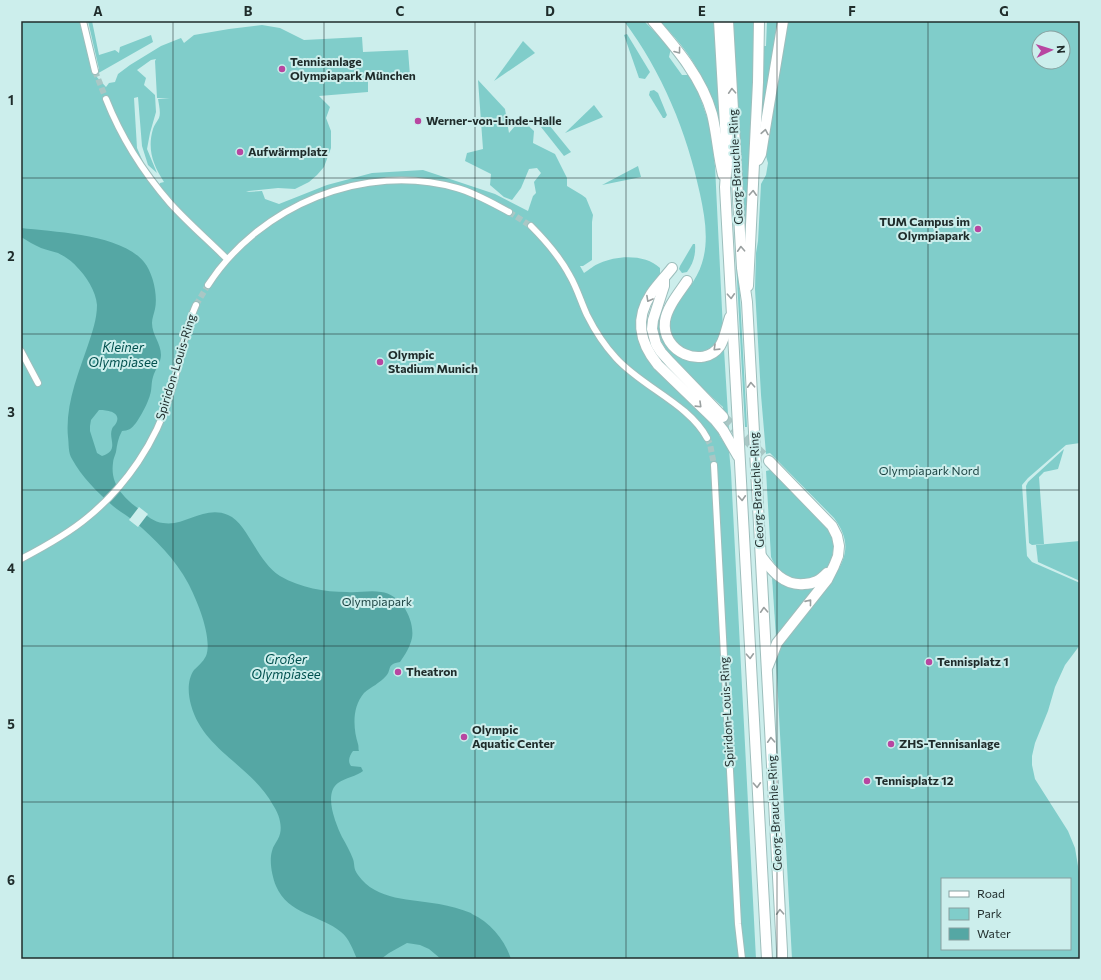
<svg xmlns="http://www.w3.org/2000/svg" width="1101" height="980" font-family="Commissioner,sans-serif">
	<style>
		.green { fill: #80cdca; fill-rule: evenodd }
		.water { fill: #55a7a4; fill-rule: evenodd }
		.pier { fill: #cceeec }
		.lines { fill: none; stroke-linecap: round; stroke-linejoin: round }
		.minor-tunnel { stroke: #a9c7c5; stroke-width: 6; stroke-dasharray: 6 3; stroke-linecap: butt }
		.trunk-tunnel { stroke: #a9c7c5; stroke-width: 10; stroke-dasharray: 10 5; stroke-linecap: butt }
		.minor-casing { stroke: #9dbebc; stroke-width: 8 }
		.trunk-casing { stroke: #9dbebc; stroke-width: 12 }
		.minor { stroke: #fff; stroke-width: 6 }
		.trunk { stroke: #fff; stroke-width: 10 }
		.oneway { stroke: #9aa0a0 }
		.grid { fill: none; stroke: #1f2c2b; stroke-width: 1; stroke-opacity: 0.55 }
		.poi-dot { fill: #b846a1; stroke: #cceeec; stroke-width: 1.5 }
		.labels { text-anchor: middle; stroke-width: 4; stroke-linejoin: round; paint-order: stroke }
		.poi-label { font-size: 12px; font-weight: bold; fill: #1f2c2b; stroke: #cceeec; text-anchor: start }
		.street-label { font-size: 12px; fill: #1f2c2b; stroke: #cceeec }
		.park-label { font-size: 12px; fill: #173e3d; stroke: #cceeec }
		.water-label { font-size: 13px; font-style: italic; fill: #01504e; stroke: #cceeec }
		.neatline { fill: none; stroke: #1f2c2b; stroke-width: 1.5 }
		.grid-label { font-size: 13px; text-anchor: middle; font-weight: bold; fill: #1f2c2b }
	</style>
	<rect width="100%" height="100%" fill="#cceeec"/>
	<g class="green">
		<path d="M21,21H80L92,73L99,69L88,21H92L99,55L115,50L119,53L120,47L151,35L153,42L95,75L106,87L109,83L115,82L118,74L130,65L161,46L181,38L184,43L194,35L229,29L262,25L280,28L304,40L362,37L363,52L408,50L410,76L368,80V92L319,96L330,107L326,118L331,131V148L324,167L317,175L309,182L295,189L278,188L249,191L246,192L262,191L265,199L279,204L327,185L372,173L423,170L495,194L528,211L533,196L536,193L534,182L541,173L537,168L529,169L521,188L512,200L504,197L490,185L491,174L465,161L467,153L483,149L478,80L505,109L509,133L521,119L534,131L533,143L555,154L567,178V186L582,195L586,198L593,215L592,222V260L583,266H580L584,273C589,270 594,265 600,263C617,255 646,254 660,268V276L638,314L637,334L644,353L657,370L711,424L720,434L719,435L729,450L731,472L756,959H21ZM156,59L155,61L157,98H170L158,99C159,105 161,113 159,118C157,122 154,125 153,129C147,149 153,165 164,182L160,183L159,186L144,164L137,148L134,98L138,97L142,146L148,165L157,173L147,149L150,133L156,112L155,95L144,85L146,78L137,70L151,60Z"/>
		<path d="M624,21H644L671,48L669,57L682,75H689L699,94L710,126L715,166L723,330L719,341L712,348L698,353H691L672,341C671,335 667,326 668,320C669,317 671,314 672,312C682,295 697,281 702,263C709,241 705,217 700,194C687,132 662,72 624,21Z"/>
		<path d="M659,21H714L720,129L719,130C716,118 714,105 709,94C698,65 681,42 659,21Z"/>
		<path d="M723,21H725L747,427H745Z"/>
		<path d="M733,21H754L755,47L745,252Z"/>
		<path d="M767,21H780L760,131L764,46H766Z"/>
		<path d="M788,21H1080V443L1066,445L1028,478L1022,485L1027,556L1032,562L1080,583V645L1065,665L1055,687L1048,711L1035,743L1032,756V765L1035,779L1068,831L1075,848L1080,878V959H792L776,659L779,648L835,575C849,554 849,538 834,518L770,453L766,454L761,395L755,289L756,253L758,241L761,184L766,175L768,163L766,156ZM1039,38H1063V62H1039ZM942,879H1070V949H942Z"/>
		<path d="M627,34L650,72L645,79L639,78L624,35Z"/>
		<path d="M523,41L535,53L494,81Z"/>
		<path d="M654,90L658,93L667,115L665,118H663L649,95L650,91Z"/>
		<path d="M594,105L603,117L565,133Z"/>
		<path d="M545,120L571,152L564,156L541,127L540,125Z"/>
		<path d="M638,166L641,177L602,185Z"/>
		<path d="M693,244H695C696,255 693,264 687,272L682,273L679,269L680,266Z"/>
		<path d="M663,308L665,309L662,319L685,358L722,347L724,349L729,431L724,426L723,407C707,392 666,357 660,338C656,327 658,318 663,308Z"/>
		<path d="M1064,449L1058,469L1044,472L1039,477L1044,544L1032,545L1029,543L1026,486L1028,482Z"/>
		<path d="M770,470C783,484 828,522 832,538C836,552 830,571 816,577C811,580 806,579 801,579C798,579 794,580 791,579C782,576 775,566 771,557L766,471Z"/>
		<path d="M1080,541V581L1038,562L1036,545Z"/>
		<path d="M772,577L816,585L817,587L776,637Z"/>
	</g>
	<path class="water" d="M21,228C55,232 121,234 144,262C153,273 158,295 155,309C154,314 152,318 152,323C152,335 161,343 161,355C161,362 155,370 153,377C151,383 152,390 150,395C148,403 137,425 130,429C128,430 124,431 122,431C118,438 117,445 116,452C115,456 113,459 113,463C110,485 124,498 140,510C147,516 154,522 163,523C185,527 204,505 228,515C247,522 257,562 280,576C301,588 324,592 347,592C358,593 370,590 381,592C401,594 415,620 412,638C410,647 405,655 400,662C386,664 392,670 386,676C380,683 371,687 364,693C352,707 353,728 358,744C359,748 358,748 359,751H353C350,755 347,761 351,766L361,767L363,771C357,776 345,778 338,783C323,794 336,824 342,837C346,844 350,851 353,859C355,865 353,868 358,875C376,901 412,899 439,904C450,906 461,909 471,913L472,914C490,922 505,940 511,959H441L429,949L420,945L407,943L389,953L381,959H357C353,950 349,938 341,932C321,915 288,915 276,886C272,876 269,861 272,851C273,846 276,843 278,839C284,828 279,814 273,805C252,766 203,750 191,705C188,694 187,680 194,670C198,666 203,662 206,656C213,638 197,600 188,583C176,560 155,539 135,522C128,516 120,512 113,506C98,493 81,476 72,459C68,453 69,444 68,437C65,406 78,374 88,345C92,333 97,319 97,305C96,291 86,276 76,266C72,261 64,256 58,253C52,251 46,250 41,248C34,245 28,241 21,237ZM99,410C105,410 120,411 117,421C116,425 113,426 112,429C108,439 120,450 102,456L97,453L90,431V426L91,420Z"/>
	<path class="pier" d="M139,507L148,514L138,527L129,520Z"/>
	<g class="lines">
		<g class="minor-tunnel">
			<path d="M95,71L106,99"/>
			<path d="M509,212L531,226"/>
			<path d="M196,305L208,285"/>
			<path d="M707,438L710,444L714,465"/>
		</g>
		<path class="trunk-tunnel" d="M723,417L769,461"/>
		<g class="minor-casing">
			<g id="minor">
				<path d="M83,21L95,71"/>
				<path d="M106,99C121,137 143,172 170,203C188,223 208,240 227,259"/>
				<path d="M531,226C546,241 560,257 570,276C577,288 581,302 587,315C595,331 604,345 616,358C642,387 689,404 707,438"/>
				<path d="M208,285C259,206 365,161 457,188C475,193 492,203 509,212"/>
				<path d="M21,351L38,383"/>
				<path d="M714,465L738,924L742,959"/>
				<path d="M21,559C44,547 68,534 88,517C126,486 156,442 170,395C180,365 183,334 196,305"/>
			</g>
		</g>
		<g class="trunk-casing">
			<g id="trunk">
				<path d="M653,21C677,49 702,78 712,114C717,134 718,155 723,175"/>
				<path d="M719,21L727,160L725,187L767,959"/>
				<path d="M728,21L742,268L747,302L782,951V959"/>
				<path d="M758,160L761,154L765,129L783,21"/>
				<path d="M672,268C665,277 657,285 651,294C634,320 640,343 658,365L715,420L723,430L738,456"/>
				<path d="M664,279V286L653,320L652,329L656,344L661,352L670,362L723,417"/>
				<path d="M687,281C679,293 667,307 665,321C661,352 703,370 720,346C725,338 727,326 730,317"/>
				<path d="M748,286L758,82L759,21"/>
				<path d="M761,556C772,571 784,586 804,584C808,584 813,583 817,581C821,579 824,576 827,573"/>
				<path d="M768,666L777,643L827,580L834,566L838,556L839,546L837,536L832,526L769,461"/>
			</g>
		</g>
		<use href="#minor" class="minor"/>
		<use href="#trunk" class="trunk"/>
	</g>
	<defs><path id="oneway-chevron" d="M-2-3.5L2.5 0L-2 3.5" fill="none" stroke-width="1.6" stroke-linecap="round" stroke-linejoin="round"/></defs>
	<g class="oneway">
		<use href="#oneway-chevron" transform="translate(678 51) rotate(53)"/>
		<use href="#oneway-chevron" transform="translate(732 91) rotate(-93)"/>
		<use href="#oneway-chevron" transform="translate(765 132) rotate(-80)"/>
		<use href="#oneway-chevron" transform="translate(753 193) rotate(-87)"/>
		<use href="#oneway-chevron" transform="translate(741 249) rotate(-93)"/>
		<use href="#oneway-chevron" transform="translate(731 296) rotate(87)"/>
		<use href="#oneway-chevron" transform="translate(649 299) rotate(119)"/>
		<use href="#oneway-chevron" transform="translate(716 348) rotate(136)"/>
		<use href="#oneway-chevron" transform="translate(751 385) rotate(-93)"/>
		<use href="#oneway-chevron" transform="translate(699 405) rotate(44)"/>
		<use href="#oneway-chevron" transform="translate(742 498) rotate(87)"/>
		<use href="#oneway-chevron" transform="translate(809 602) rotate(-51)"/>
		<use href="#oneway-chevron" transform="translate(764 610) rotate(-93)"/>
		<use href="#oneway-chevron" transform="translate(750 656) rotate(87)"/>
		<use href="#oneway-chevron" transform="translate(771 740) rotate(-93)"/>
		<use href="#oneway-chevron" transform="translate(757 785) rotate(87)"/>
		<use href="#oneway-chevron" transform="translate(780 912) rotate(-93)"/>
	</g>
	<path class="grid" d="M173,21V959M324,21V959M475,21V959M626,21V959M777,21V959M928,21V959M21,178H1080M21,334H1080M21,490H1080M21,646H1080M21,802H1080"/>
	<g class="poi-dot">
		<circle cx="282" cy="69" r="4"/>
		<circle cx="418" cy="121" r="4"/>
		<circle cx="240" cy="152" r="4"/>
		<circle cx="978" cy="229" r="4"/>
		<circle cx="380" cy="362" r="4"/>
		<circle cx="929" cy="662" r="4"/>
		<circle cx="398" cy="672" r="4"/>
		<circle cx="464" cy="737" r="4"/>
		<circle cx="891" cy="744" r="4"/>
		<circle cx="867" cy="781" r="4"/>
	</g>
	<g class="labels">
		<g class="poi-label">
			<text x="290" y="66">Tennisanlage<tspan x="290" dy="14">Olympiapark München</tspan></text>
			<text x="426" y="125">Werner-von-Linde-Halle</text>
			<text x="248" y="156">Aufwärmplatz</text>
			<text x="970" y="226" text-anchor="end">TUM Campus im<tspan x="970" dy="14">Olympiapark</tspan></text>
			<text x="388" y="359">Olympic<tspan x="388" dy="14">Stadium Munich</tspan></text>
			<text x="937" y="666">Tennisplatz 1</text>
			<text x="406" y="676">Theatron</text>
			<text x="472" y="734">Olympic<tspan x="472" dy="14">Aquatic Center</tspan></text>
			<text x="899" y="748">ZHS-Tennisanlage</text>
			<text x="875" y="785">Tennisplatz 12</text>
		</g>
		<g class="street-label">
			<text transform="translate(736 167) rotate(-93)" y="4">Georg-Brauchle-Ring</text>
			<text transform="translate(176 367) rotate(-73)" y="4">Spiridon-Louis-Ring</text>
			<text transform="translate(757 490) rotate(-93)" y="4">Georg-Brauchle-Ring</text>
			<text transform="translate(727 712) rotate(-93)" y="4">Spiridon-Louis-Ring</text>
			<text transform="translate(775 813) rotate(-93)" y="4">Georg-Brauchle-Ring</text>
		</g>
		<g class="park-label">
			<text x="929" y="475">Olympiapark Nord</text>
			<text x="377" y="606">Olympiapark</text>
		</g>
		<g class="water-label">
			<text x="123" y="352">Kleiner<tspan x="123" dy="15">Olympiasee</tspan></text>
			<text x="286" y="664">Großer<tspan x="286" dy="15">Olympiasee</tspan></text>
		</g>
	</g>
	<rect width="1101" height="980" fill="none" stroke="#cceeec" stroke-width="44"/>
	<rect x="941" y="878" width="130" height="72" fill="#cceeec" stroke="#87a09f"/>
	<rect x="949" y="891" width="20" height="6" fill="#ffffff" stroke="#87a09f"/>
	<text x="977" y="898" font-size="12" fill="#1f2c2b">Road</text>
	<rect x="949" y="908" width="20" height="12" fill="#80cdca" stroke="#87a09f"/>
	<text x="977" y="918" font-size="12" fill="#1f2c2b">Park</text>
	<rect x="949" y="928" width="20" height="12" fill="#55a7a4" stroke="#87a09f"/>
	<text x="977" y="938" font-size="12" fill="#1f2c2b">Water</text>
	<g transform="translate(1051 50) rotate(86)"><circle r="19" fill="#cceeec" stroke="#87a09f"/>
	<path d="M0-3L7 15L0 10L-7 15Z" fill="#b846a1"/>
	<text y="-6" font-size="11" font-weight="bold" text-anchor="middle" fill="#1f2c2b">N</text>
	</g>
	<rect x="22" y="22" width="1057" height="936" class="neatline"/>
	<g class="grid-label">
		<text x="98" y="16">A</text>
		<text x="248" y="16">B</text>
		<text x="400" y="16">C</text>
		<text x="550" y="16">D</text>
		<text x="702" y="16">E</text>
		<text x="852" y="16">F</text>
		<text x="1004" y="16">G</text>
		<text x="11" y="105">1</text>
		<text x="11" y="261">2</text>
		<text x="11" y="417">3</text>
		<text x="11" y="573">4</text>
		<text x="11" y="729">5</text>
		<text x="11" y="885">6</text>
	</g>
</svg>
